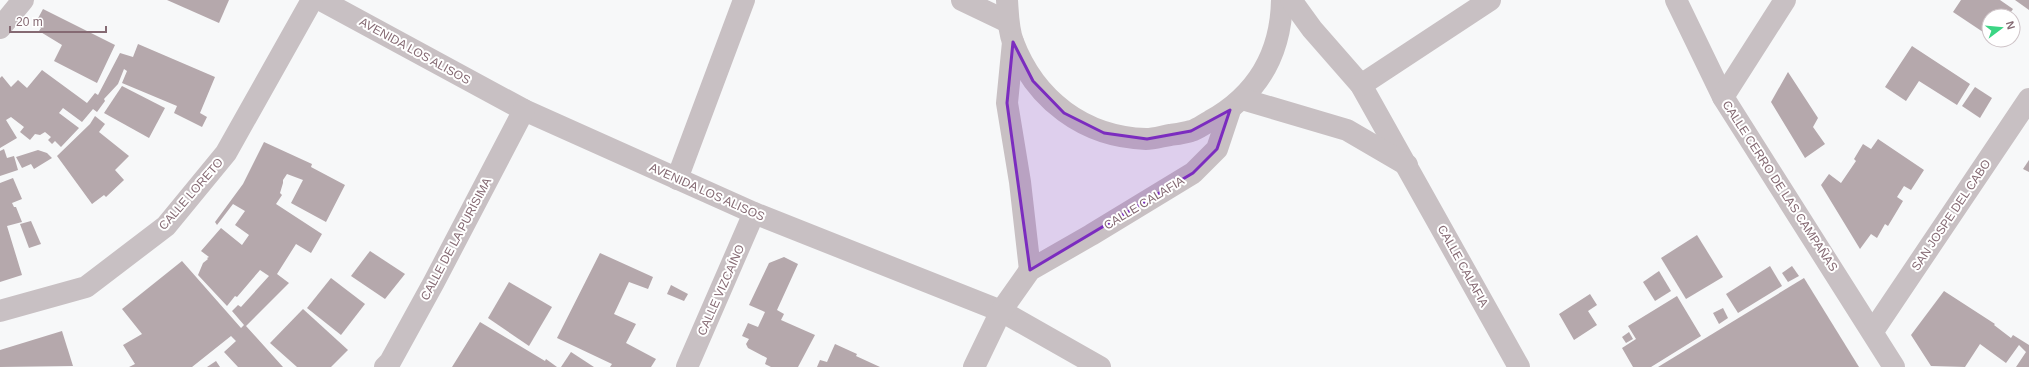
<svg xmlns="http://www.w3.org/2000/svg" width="2029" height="367" font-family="Helvetica,sans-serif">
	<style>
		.building { fill: #b5a8ac }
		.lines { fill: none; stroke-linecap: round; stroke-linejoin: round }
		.minor { stroke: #c8c0c3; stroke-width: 22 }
		.marked { fill: #7b2cbf; fill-opacity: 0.2; stroke: #7b2cbf; stroke-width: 3; stroke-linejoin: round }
		.labels { text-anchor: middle; stroke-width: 4; stroke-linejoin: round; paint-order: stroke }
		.street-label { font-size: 12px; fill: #856a73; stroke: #fff }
	</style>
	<rect width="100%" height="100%" fill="#f7f8f9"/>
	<g class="building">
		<path d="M167,0H229L219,23Z"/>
		<path d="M1961,0H2000L2013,9L2008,16H1989V36L1953,12Z"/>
		<path d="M2015,0H2029V10Z"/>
		<path d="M43,9L115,45L97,83L54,61L62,45L39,31L41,28L35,24Z"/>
		<path d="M2013,23L2019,27L2013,35Z"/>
		<path d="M1996,40H2010L2005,46Z"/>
		<path d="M138,44L215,77L200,113L207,117L202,127L174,113L177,106L122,83L127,71L124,69L118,84L104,99L105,101L97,112L93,109L82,122L63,108L59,113L79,128L61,147L55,141L52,144L48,140L51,137L45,132L40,135L35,134L30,140L20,132L24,127L11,117L6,120L17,138L0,148V78L2,76L11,87L18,80L27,88L42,70L87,103L95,93L98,95L120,53L133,57Z"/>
		<path d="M1912,46L1970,84L1957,105L1919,81L1906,101L1885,87Z"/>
		<path d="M1788,72L1818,118L1813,127L1825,144L1805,158L1771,102Z"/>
		<path d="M122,86L165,108L149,138L104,113Z"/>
		<path d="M1975,87L1992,98L1980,118L1962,106Z"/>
		<path d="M95,116L105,124L99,132L129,156L115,170L124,180L106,197L104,195L92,204L57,156L90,124Z"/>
		<path d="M1878,139L1924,170L1911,190L1904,186L1897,197L1903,201L1888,226L1885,224L1877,238L1871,234L1860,249L1821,185L1829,174L1841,183L1856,161L1854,159L1863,144L1871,149Z"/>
		<path d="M264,142L312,164L311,167L345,185L326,222L291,203L303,180L287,174L283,180V183L280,193L282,195L276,204L322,234L311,253L296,244L277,274L289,283L246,326L283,367H238L224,352L236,341L231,336L192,367H129L135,364L123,345L142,334L122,309L182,261L241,328L244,325L232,311L238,305L241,307L269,276L260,270L237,297L235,296L227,306L198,275L203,263L208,259L207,258L209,257L201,251L221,228L242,245L249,235L235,225L245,211L233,204L217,225L215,222L243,184Z"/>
		<path d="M4,149L7,158L14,156L18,170L0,176V151Z"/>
		<path d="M38,150L47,153L52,158L34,169L31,164L22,168L16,157Z"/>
		<path d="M2029,160V172L2023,169Z"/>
		<path d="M13,178L22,199L12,203L14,207H16L22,222L7,226L22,275L0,282V183Z"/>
		<path d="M31,221L41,244L29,248L20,224Z"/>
		<path d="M1697,235L1723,277L1686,299L1661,258Z"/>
		<path d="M370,251L405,274L385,299L351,276Z"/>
		<path d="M600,253L653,277L648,289L629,282L614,314L636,324L626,343L656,359L651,367H610L612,364L557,338Z"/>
		<path d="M784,257L798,264L777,310L784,314L781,320L815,335L798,367H771L765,364L767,358L748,348L746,344L749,339L742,336L748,323L758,327L765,312L749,305L769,263Z"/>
		<path d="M1770,266L1782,286L1738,313L1726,294Z"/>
		<path d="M1792,266L1799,276L1788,282L1782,273Z"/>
		<path d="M1659,271L1671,291L1655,301L1643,282Z"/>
		<path d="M331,278L365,304L341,335L307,308Z"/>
		<path d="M1804,278L1859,367H1658Z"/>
		<path d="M509,282L552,307L529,346L488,318Z"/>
		<path d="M671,285L688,294L684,301L667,294Z"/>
		<path d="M1944,291L1995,324L1994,325L2011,338L2013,335L2029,345V367H2016L2026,352L2019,345L2006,363L1980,344L1965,367L1931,366L1911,335Z"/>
		<path d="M1590,294L1597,305L1588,311L1597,325L1574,340L1559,314Z"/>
		<path d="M1677,296L1701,336L1651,367H1633L1622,348L1636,339L1628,326Z"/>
		<path d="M1723,308L1728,318L1719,324L1713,313Z"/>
		<path d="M303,309L348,350L331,367H297L270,343Z"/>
		<path d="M480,322L545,361L546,359L557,367H452Z"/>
		<path d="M62,331L73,366L0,367V350Z"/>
		<path d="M1629,332L1633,339L1626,343L1622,337Z"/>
		<path d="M835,344L857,354L856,356L880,367H817L820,360L827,362Z"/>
		<path d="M571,352L594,367H561Z"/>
		<path d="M216,361L220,367H207Z"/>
	</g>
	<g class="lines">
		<g class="minor">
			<path d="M321,0L524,110L754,213L1001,311L1100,367"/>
			<path d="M962,0L1008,22"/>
			<path d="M1007,0C1008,14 1008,29 1013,42C1035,100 1084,137 1146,139C1154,139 1163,136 1170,135C1177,134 1185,133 1191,131C1198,129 1204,124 1210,121C1257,95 1281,54 1282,0"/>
			<path d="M1291,0L1312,29L1361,85L1519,367"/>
			<path d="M1676,0L1723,97L1894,367"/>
			<path d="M0,28L23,0"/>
			<path d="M1013,42L1007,103L1020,182L1030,270"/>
			<path d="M1361,85L1490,0"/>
			<path d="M1723,97L1785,0"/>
			<path d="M1242,99L1347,130L1407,165"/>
			<path d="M677,179L744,0"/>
			<path d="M0,311L86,287L166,226L226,153L312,0"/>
			<path d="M1873,331L2029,99"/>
			<path d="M385,367L390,362L434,282L524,110"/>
			<path d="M687,367L754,213"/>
			<path d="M974,367L1001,311L1030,270L1091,235L1193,173L1217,149L1230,110"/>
		</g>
	</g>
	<path class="marked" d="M1013,42L1033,81L1064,113L1104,133L1147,139L1191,131L1230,110L1217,149L1193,173L1030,270L1007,103Z"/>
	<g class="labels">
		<g class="street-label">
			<text transform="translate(415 51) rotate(29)" y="4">AVENIDA LOS ALISOS</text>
			<text transform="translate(1780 186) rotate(57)" y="4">CALLE CERRO DE LAS CAMPAÑAS</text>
			<text transform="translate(707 192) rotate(24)" y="4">AVENIDA LOS ALISOS</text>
			<text transform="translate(191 194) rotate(-49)" y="4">CALLE LORETO</text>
			<text transform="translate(1144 203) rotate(-31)" y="4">CALLE CALAFIA</text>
			<text transform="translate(1951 215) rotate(-56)" y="4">SAN JOSPE DEL CABO</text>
			<text transform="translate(456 239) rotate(-62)" y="4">CALLE DE LA PURÍSIMA</text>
			<text transform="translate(1463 266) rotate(61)" y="4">CALLE CALAFIA</text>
			<text transform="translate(721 290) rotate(-66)" y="4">CALLE VIZCAÍNO</text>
		</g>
	</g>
	<g transform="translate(2001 28) rotate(74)"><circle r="19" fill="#ffffff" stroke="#cec3c7"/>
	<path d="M0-3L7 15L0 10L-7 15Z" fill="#3bd584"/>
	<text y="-6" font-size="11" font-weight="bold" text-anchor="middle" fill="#856a73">N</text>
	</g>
	<path d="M10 26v6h96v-6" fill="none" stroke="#856a73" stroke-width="2"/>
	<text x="16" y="26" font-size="12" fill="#856a73" stroke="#ffffff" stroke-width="3" paint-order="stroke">20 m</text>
</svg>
